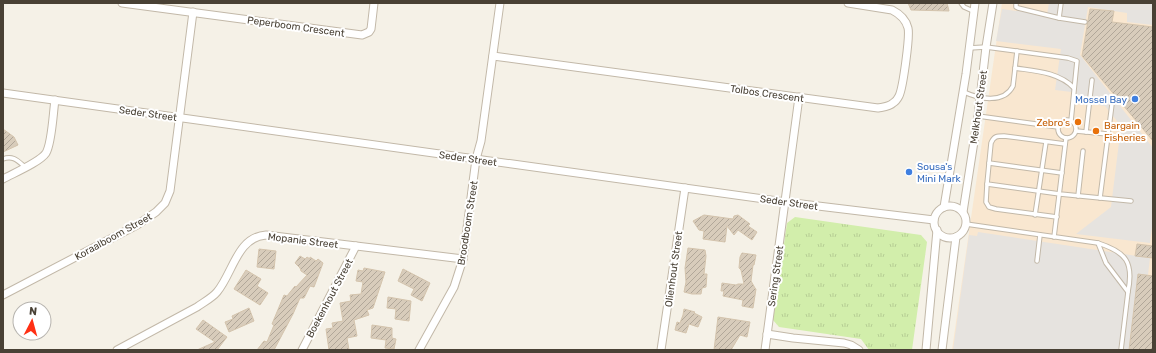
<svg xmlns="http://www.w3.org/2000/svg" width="1156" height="353" font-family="Rubik,sans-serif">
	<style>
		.commercial { fill: #f9e7d0 }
		.grass { fill: url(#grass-tufts) }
		.parking { fill: #e6e3df }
		.building { fill: url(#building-hatch); stroke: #d4c4ad }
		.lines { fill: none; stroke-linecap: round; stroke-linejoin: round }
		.service-casing { stroke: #c2b8a8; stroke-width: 5.5 }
		.minor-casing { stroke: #c2b8a8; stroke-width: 9 }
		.service { stroke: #fff; stroke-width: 3.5 }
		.minor { stroke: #fff; stroke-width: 7 }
		.shop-dot { fill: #3f7fe0; stroke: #fff; stroke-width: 1.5 }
		.food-dot { fill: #e8710a; stroke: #fff; stroke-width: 1.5 }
		.labels { text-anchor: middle; stroke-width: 4; stroke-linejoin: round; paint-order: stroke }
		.street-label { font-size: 10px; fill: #494135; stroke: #fff }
		.shop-label { font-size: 10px; fill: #366cbe; stroke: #fff; text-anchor: end }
		.food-label { font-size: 10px; fill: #c56008; stroke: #fff; text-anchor: end }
	</style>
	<defs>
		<pattern id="grass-tufts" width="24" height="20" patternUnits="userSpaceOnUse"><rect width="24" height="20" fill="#d2eeab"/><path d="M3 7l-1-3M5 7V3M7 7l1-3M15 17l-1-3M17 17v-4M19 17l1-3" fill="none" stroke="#b6cd94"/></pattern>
		<pattern id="building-hatch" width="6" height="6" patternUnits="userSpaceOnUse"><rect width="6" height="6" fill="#d8ccbb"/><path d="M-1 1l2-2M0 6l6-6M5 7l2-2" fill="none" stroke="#b1a799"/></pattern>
	</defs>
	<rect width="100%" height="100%" fill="#f5f1e7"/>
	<path class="commercial" d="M1002,3H1153V350H952Z"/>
	<path class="grass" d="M795,217L921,235L927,242L912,350H869L861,339L779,327L773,320L787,223Z"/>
	<g class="parking">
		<path d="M1049,3H1153V25L1127,22V13L1088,7L1080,55L1153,148V220L1150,243L1076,234L1111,207L1121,126L1105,106L1071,101L1072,92L1055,90L1061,49L996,41L1002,9L1047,15Z"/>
		<path d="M978,232L1150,258L1148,275L1138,274L1129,350H953L969,235L977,236Z"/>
	</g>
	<g class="building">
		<path d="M908,3H947L949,11L911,10Z"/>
		<path d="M1090,9L1114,11L1112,22L1153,27V141L1082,56Z"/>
		<path d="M3,129L14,137L18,145L3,152Z"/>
		<path d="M704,215L733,219L734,216L738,215L750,224L748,226L757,232L752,240L738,230L734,235L727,226L725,242L703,239L704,231L699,230L693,221Z"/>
		<path d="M1137,244L1153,246V258L1135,256Z"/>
		<path d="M688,248L705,250L706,256L704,274H707L706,287L702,288L701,294H692L684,292L686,282L685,268Z"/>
		<path d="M259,249L276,251L274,269L257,267Z"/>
		<path d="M742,253L756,255L754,265H753L751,281L755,288L756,289L753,308L742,306L743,300L723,296L724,291H721L722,283L736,285L738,284H744L741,270L739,268L740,257Z"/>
		<path d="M300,256L305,259L307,257L310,259V257L316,261L318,259L323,263L314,287L310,286L304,298H300L293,314L274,350H257L264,341L267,342L274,325L272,324L284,295L287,296L295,286L296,287L307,275L301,271L300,268L295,263Z"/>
		<path d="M364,268L385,272L373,308L367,310L369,315L354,320L357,336L347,338L349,350H329L326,329L333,328L332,323L343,321L340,303L351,301L350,295L361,294L363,282L356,281L358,270L363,271Z"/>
		<path d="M403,269L430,283L422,301L411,295L414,289L398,281Z"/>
		<path d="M246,270L261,279L257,286L268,293L260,305L234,289Z"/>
		<path d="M1138,274L1153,276V350H1129Z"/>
		<path d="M388,297L411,301L409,321L395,319L396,309L387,308Z"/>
		<path d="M249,308L254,321L229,332L225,322L233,319L232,316Z"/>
		<path d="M684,309L695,312L694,313L702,317L698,327L689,324L686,333L675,330L677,322L680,323L683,315Z"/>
		<path d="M718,317L750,322L747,337L740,335L731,350H714Z"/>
		<path d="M203,320L227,337L217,350H197L215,342L196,329Z"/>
		<path d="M372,325L392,328V338L396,339L394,349L385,348L386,340L371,338Z"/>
	</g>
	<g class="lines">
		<g class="service-casing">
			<g id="service">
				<path d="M961,3L964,7L973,11"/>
				<path d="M1016,3V7L1018,8L1059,18L1085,22"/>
				<path d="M1059,18L1061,3"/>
				<path d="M969,48L986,47L1068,58L1077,61L1071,121"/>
				<path d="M1015,68C1035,71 1059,72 1074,88"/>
				<path d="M964,92C979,99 1004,104 1013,86L1017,51"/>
				<path d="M978,116L1058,127"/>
				<circle cx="1067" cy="129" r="9"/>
				<path d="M1076,131L1108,134"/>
				<path d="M1086,132L1092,80"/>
				<path d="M3,159C13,155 18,161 25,167"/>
				<path d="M989,163L1062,173"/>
				<path d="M987,184L1060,194L1131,201"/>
				<path d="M1078,196L1083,151"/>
				<path d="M1100,198L1112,104"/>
				<path d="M1035,215L1046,142"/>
				<path d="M1057,217L996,209L989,207L986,202L987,184L991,143C994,136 997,136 1004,136L1065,144"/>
				<path d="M966,224L1098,243C1126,252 1134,262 1128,292"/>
				<path d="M1054,237L1066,138"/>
				<path d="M1098,243L1106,263L1128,292L1121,350"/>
				<path d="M1037,261L1040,235"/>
			</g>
		</g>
		<g class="minor-casing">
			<g id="minor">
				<path d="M122,3L362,35L369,32L371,29L374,3"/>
				<path d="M493,56L878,108C883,107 889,107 893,103C895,102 898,98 899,96C903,88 910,36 908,28C906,20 900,14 892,10L848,3"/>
				<path d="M3,93L785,202L934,220"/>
				<path d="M3,179C14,173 40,162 46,153C52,143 53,113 55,100"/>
				<circle cx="950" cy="222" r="16"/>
				<path d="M944,207L966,74L975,3"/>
				<path d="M963,212L978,116L986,47L993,3"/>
				<path d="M3,295L137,225L156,212L165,203L170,191L193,12"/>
				<path d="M767,334L793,338L844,343L851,345L859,350"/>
				<path d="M117,350L197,307C204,302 212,298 217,292C233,273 237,237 266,235L463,259"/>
				<path d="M302,350L356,246"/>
				<path d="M419,350L454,287L463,259L476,159L481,141L500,3"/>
				<path d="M661,350L685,188"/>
				<path d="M765,350L799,97"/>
				<path d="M926,350L937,230"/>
				<path d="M942,350L956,237"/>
			</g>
		</g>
		<use href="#service" class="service"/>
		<use href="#minor" class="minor"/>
	</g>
	<g class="shop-dot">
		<circle cx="1135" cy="99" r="4"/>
		<circle cx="909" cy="172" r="4"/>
	</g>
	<g class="food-dot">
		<circle cx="1078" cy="122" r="4"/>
		<circle cx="1096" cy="131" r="4"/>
	</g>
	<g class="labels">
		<g class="street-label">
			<text transform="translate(296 26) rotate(8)" y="4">Peperboom Crescent</text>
			<text transform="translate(767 93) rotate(8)" y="4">Tolbos Crescent</text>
			<text transform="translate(978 107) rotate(-82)" y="4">Melkhout Street</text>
			<text transform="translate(148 113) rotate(8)" y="4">Seder Street</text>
			<text transform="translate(468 158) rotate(8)" y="4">Seder Street</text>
			<text transform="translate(789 202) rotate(8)" y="4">Seder Street</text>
			<text transform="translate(467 223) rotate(-81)" y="4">Broodboom Street</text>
			<text transform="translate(113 236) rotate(-29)" y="4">Koraalboom Street</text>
			<text transform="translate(303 240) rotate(7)" y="4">Mopanie Street</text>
			<text transform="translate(673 269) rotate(-82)" y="4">Olienhout Street</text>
			<text transform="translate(775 276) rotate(-82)" y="4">Sering Street</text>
			<text transform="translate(329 298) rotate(-62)" y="4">Boekenhout Street</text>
		</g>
		<g class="shop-label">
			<text x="1127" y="103">Mossel Bay</text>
			<text x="917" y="170" text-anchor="start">Sousa's<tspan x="917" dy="12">Mini Mark</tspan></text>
		</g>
		<g class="food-label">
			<text x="1070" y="126">Zebro's</text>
			<text x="1104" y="129" text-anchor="start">Bargain<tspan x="1104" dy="12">Fisheries</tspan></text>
		</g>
	</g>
	<rect width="1156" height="353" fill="none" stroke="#494135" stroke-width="8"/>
	<g transform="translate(32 321) rotate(6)"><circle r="19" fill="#ffffff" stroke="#b6b3ae"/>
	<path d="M0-3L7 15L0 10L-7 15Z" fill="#ff3014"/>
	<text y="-6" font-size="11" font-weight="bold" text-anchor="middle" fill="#494135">N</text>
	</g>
</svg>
